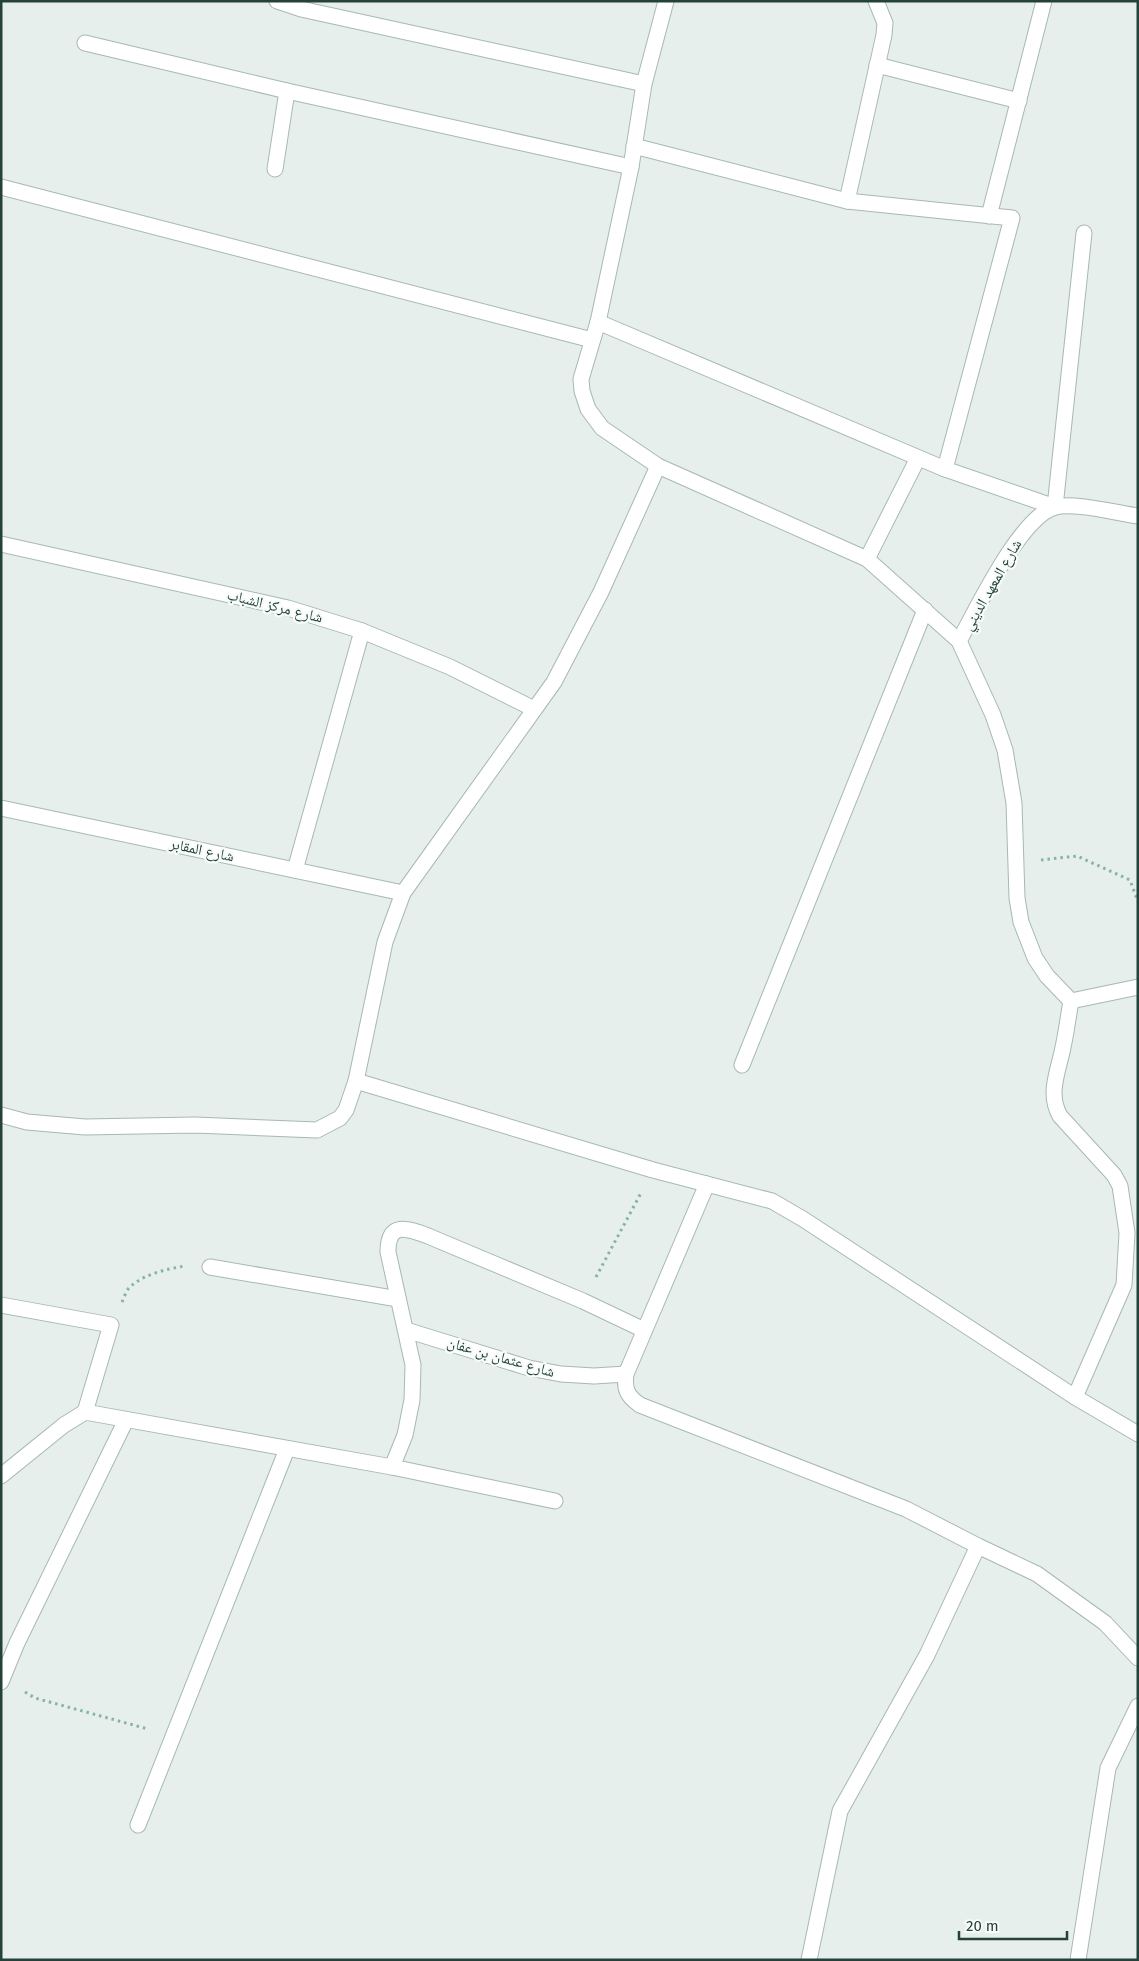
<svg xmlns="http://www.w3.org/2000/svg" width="1139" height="1961" font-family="'Fira Sans','Noto Naskh Arabic',sans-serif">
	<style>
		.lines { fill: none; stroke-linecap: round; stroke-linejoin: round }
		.street-casing { stroke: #a8b8b2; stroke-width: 17 }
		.path { stroke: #86b3a5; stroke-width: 3; stroke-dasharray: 2.5 4; stroke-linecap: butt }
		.street { stroke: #fff; stroke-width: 15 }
		.labels { text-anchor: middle; stroke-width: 4.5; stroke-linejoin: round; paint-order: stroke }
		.street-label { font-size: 15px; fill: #24423a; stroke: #f7fbf9 }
	</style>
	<rect width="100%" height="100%" fill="#e6efeb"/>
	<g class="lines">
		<g class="street-casing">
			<g id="street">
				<path d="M277,1L301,9L644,84"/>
				<path d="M666,1L644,84L631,167L598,322L945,469L1055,507L1084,233"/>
				<path d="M85,43L287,91"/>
				<path d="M877,65L1019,101"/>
				<path d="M634,146L847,201L1012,218L945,469"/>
				<path d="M275,169L287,91L631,167"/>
				<path d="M1,187L592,340"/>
				<path d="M847,201L884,35L885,23L876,1"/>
				<path d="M989,216L1044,1"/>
				<path d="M598,322L581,379L582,391L588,409L602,428L658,466L867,559L959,641L993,715L1005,750L1014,803L1017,898L1021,922L1035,958L1047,976L1071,1001"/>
				<path d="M1,544L288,608L362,631L450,667L534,709"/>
				<path d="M867,559L918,458"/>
				<path d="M959,641C977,609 1020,517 1055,507C1074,502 1117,513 1138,516"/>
				<path d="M1,808L403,893"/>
				<path d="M295,870L362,631"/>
				<path d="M1071,1001C1068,1018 1066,1035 1062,1052C1057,1074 1048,1095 1060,1116L1114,1175L1120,1186L1127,1233L1124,1285L1075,1397"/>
				<path d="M1071,1001L1138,987"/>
				<path d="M742,1065L925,610"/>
				<path d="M356,1081L653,1170L772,1201L803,1219L1075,1397L1138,1434"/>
				<path d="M1,1115L27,1122L85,1127L195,1125L317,1130L340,1118L346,1110L356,1081L385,942L403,893L554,682L601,592L658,466"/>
				<path d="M707,1184L626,1374C624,1389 627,1396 640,1405L906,1509L978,1546L1037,1574L1105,1623L1138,1658"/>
				<path d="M210,1267L398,1299"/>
				<path d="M1,1305L111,1325L85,1412"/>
				<path d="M406,1330L529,1368L561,1374L594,1376L626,1374"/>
				<path d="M392,1467L405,1435L412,1400L413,1365L388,1252C388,1221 407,1228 428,1236L583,1301L644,1330"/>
				<path d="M1,1476L64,1425L85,1412L392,1467L555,1501"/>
				<path d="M1,1682L17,1643L126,1420"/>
				<path d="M138,1825L287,1449"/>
				<path d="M809,1960L840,1811L927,1655L978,1546"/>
				<path d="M1078,1960L1108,1768L1138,1706"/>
			</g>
		</g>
		<g class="path">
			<path d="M1041,860L1077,856L1130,880L1138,902"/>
			<path d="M596,1277L641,1193"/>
			<path d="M122,1302C124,1298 126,1291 129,1288C143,1274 167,1269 185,1266"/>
			<path d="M25,1692L35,1698L148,1729"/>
		</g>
		<use href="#street" class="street"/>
	</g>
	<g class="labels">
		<g class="street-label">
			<text transform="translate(992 585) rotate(-60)" y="5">شارع المعهد الديني</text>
			<text transform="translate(275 606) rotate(14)" y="5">شارع مركز الشباب</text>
			<text transform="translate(202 850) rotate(12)" y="5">شارع المقابر</text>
			<text transform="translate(501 1357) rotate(16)" y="5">شارع عثمان بن عفان</text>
		</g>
	</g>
	<rect width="1139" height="1961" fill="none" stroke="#24423a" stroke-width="5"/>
	<path d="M959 1931v8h108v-8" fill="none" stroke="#24423a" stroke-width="2.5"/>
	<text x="966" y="1931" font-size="15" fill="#24423a" stroke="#f7fbf9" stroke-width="4" paint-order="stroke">20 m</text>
</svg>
